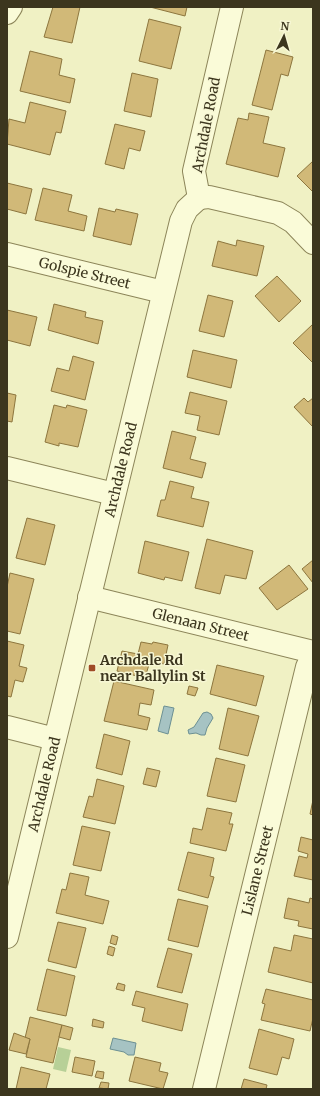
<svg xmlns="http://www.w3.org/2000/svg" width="320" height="1096" font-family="Merriweather,serif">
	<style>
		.green { fill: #b7d097 }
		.water { fill: #a6c3c3; stroke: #6c9093 }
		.building { fill: #d1b978; stroke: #8d763e }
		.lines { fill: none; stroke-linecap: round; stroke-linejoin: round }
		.minor-casing { stroke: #8c8559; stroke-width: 24 }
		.minor { stroke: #fafbd8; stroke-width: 22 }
		.poi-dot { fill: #9f4b26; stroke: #f7f7d4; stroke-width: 1.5 }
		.labels { text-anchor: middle; stroke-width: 3; stroke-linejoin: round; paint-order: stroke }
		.street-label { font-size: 14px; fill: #3c361e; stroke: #f7f7d4 }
		.poi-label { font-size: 14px; font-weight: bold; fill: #3c361e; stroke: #f7f7d4; text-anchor: start }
	</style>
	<rect width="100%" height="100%" fill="#f0f1c4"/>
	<path class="green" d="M58,1047L71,1050L66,1072L53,1069Z"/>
	<g class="water">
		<path d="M164,706L174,708L168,734L158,731Z"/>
		<path d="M207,712L211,714L213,718L207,728L205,735H201L196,733L189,734L188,730L194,727L203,713Z"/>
		<path d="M113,1038L136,1043L134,1055H128L124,1052L110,1049Z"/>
	</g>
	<g class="building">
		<path d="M53,7H80L72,43L44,37Z"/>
		<path d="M150,7H187L185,16Z"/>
		<path d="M149,19L181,27L171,69L139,61Z"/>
		<path d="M266,50L293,57L288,76L281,74L272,110L252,105Z"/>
		<path d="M30,51L62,59L59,75L75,79L70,103L20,91Z"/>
		<path d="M132,73L158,79L151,117L124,111Z"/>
		<path d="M30,102L66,111L61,133L56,132L50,155L7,144L9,119L25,123Z"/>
		<path d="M249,113L269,117L263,143L285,148L278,177L226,164L238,118L248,120Z"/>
		<path d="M115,124L145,131L140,151L129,148L124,169L105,164Z"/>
		<path d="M313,161V192L297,176Z"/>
		<path d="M7,183L32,189L26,214L7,209Z"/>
		<path d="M43,188L72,195L68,211L87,216L84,231L35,220Z"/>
		<path d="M99,208L115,212L116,209L138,214L131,245L93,236Z"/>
		<path d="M237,240L264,246L257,276L212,266L218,241L236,246Z"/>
		<path d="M277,276L301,301L279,322L255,296Z"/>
		<path d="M208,295L233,301L224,337L199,331Z"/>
		<path d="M54,304L86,312L85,317L103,321L98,344L48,330Z"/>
		<path d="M7,310L37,317L30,346L7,340Z"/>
		<path d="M313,324V363L293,343Z"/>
		<path d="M193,350L237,360L231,388L187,377Z"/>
		<path d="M73,356L94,362L85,400L51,391L57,368L69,371Z"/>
		<path d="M190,392L227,401L219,435L197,430L200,416L185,413Z"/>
		<path d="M7,393L16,395L12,422L7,421Z"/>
		<path d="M304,398L308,402L313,398V427L294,407Z"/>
		<path d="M54,405L66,408L67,405L87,410L78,447L59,443V446L45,442Z"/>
		<path d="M172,431L196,437L190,459L206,463L202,478L163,468Z"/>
		<path d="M170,481L194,487L191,498L209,502L203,527L157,516L161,500H165Z"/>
		<path d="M27,518L55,525L45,565L16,558Z"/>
		<path d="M207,539L253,551L246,579L225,575L220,594L195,588Z"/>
		<path d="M145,541L189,552L182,581L165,577L164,580L138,573Z"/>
		<path d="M313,560V583L302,569Z"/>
		<path d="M289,565L308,589L277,610L259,588Z"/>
		<path d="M10,573L34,579L20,634L7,631V587Z"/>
		<path d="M7,641L24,645L19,666L27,668L23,682L15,680L11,697L7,696Z"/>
		<path d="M141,642L152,644L153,642L168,645L164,664L150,661L145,678L117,671L122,651L138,654Z"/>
		<path d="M217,665L264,676L256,706L210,694Z"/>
		<path d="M114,681L154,690L151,705L140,703L138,715L150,718L147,730L104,721Z"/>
		<path d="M189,686L198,688L195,696L187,694Z"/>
		<path d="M228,708L259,716L248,756L219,749Z"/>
		<path d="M104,734L130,741L122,775L96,768Z"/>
		<path d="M216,758L245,765L236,802L207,796Z"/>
		<path d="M147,768L160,771L156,787L143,784Z"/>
		<path d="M97,779L124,786L115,824L83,817L89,796L93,797Z"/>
		<path d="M313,800V815L310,814Z"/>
		<path d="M207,808L232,813L229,824H233L226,851L190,843L193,828L202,830Z"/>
		<path d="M82,826L110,832L101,871L73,865Z"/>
		<path d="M301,837L313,840V880L294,876L299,856L307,858L308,854L298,851Z"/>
		<path d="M188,852L214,858L210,876L214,877L208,898L178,890Z"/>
		<path d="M70,873L89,877L85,895L109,901L103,924L56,913L62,889L66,890Z"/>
		<path d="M288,898L309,903L310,898L313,899V929L298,926L299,921L284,918Z"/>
		<path d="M178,899L208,906L198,947L168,940Z"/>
		<path d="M58,922L86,928L76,968L48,961Z"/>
		<path d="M112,935L118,937L116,945L110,943Z"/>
		<path d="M294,935L313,939V983L268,972L274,947L291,951Z"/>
		<path d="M109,946L115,948L113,956L107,954Z"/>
		<path d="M168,948L192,954L182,993L157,987Z"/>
		<path d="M47,969L75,976L66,1016L37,1010Z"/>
		<path d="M118,983L125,985L124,991L116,989Z"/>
		<path d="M266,989L313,1000V1018L310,1031L261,1020L265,1004L262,1003Z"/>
		<path d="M136,991L188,1004L182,1031L142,1021L145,1008L132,1005Z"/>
		<path d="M30,1017L62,1025L53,1063L26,1057L30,1039L25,1038Z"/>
		<path d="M93,1019L104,1022L103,1028L92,1026Z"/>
		<path d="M62,1025L73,1028L70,1040L59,1037Z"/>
		<path d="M259,1029L294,1039L289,1059L282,1057L277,1075L249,1068Z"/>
		<path d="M14,1033L30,1039L26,1054L9,1050Z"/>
		<path d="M75,1057L95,1061L92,1076L72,1072Z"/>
		<path d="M135,1057L161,1063L159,1071L168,1073L163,1089L129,1081Z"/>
		<path d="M21,1067L50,1074L46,1089H16Z"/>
		<path d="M97,1071L104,1072L103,1079L95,1077Z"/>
		<path d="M244,1079L267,1085L266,1089H241Z"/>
		<path d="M101,1082L109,1083L108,1089L99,1088Z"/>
	</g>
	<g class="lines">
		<g class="minor-casing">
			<g id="minor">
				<path d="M7,13L11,7"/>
				<path d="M199,198L194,171L232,7"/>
				<path d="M199,198L209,197L278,213L293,222L313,243"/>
				<path id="s1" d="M7,254L163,292"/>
				<path d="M7,468L114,494"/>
				<path id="s2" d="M89,597L313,652"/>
				<path d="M7,727L55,739"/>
				<path id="s3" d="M7,937L181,221L187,209L199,198"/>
				<path id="s4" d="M204,1089L307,667L313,654"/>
			</g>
		</g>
		<use href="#minor" class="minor"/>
	</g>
	<rect class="poi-dot" x="88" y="664" width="8" height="8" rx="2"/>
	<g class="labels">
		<g class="street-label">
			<text transform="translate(206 125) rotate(-79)" y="5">Archdale Road</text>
			<text dy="5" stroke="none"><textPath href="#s1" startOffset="80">Golspie Street</textPath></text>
			<text dy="5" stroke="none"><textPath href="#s3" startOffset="481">Archdale Road</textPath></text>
			<text dy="5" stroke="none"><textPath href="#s2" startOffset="115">Glenaan Street</textPath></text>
			<text dy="5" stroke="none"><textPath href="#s3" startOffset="157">Archdale Road</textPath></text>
			<text dy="5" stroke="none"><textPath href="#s4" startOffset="225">Lislane Street</textPath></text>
		</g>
		<g class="poi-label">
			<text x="100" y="665">Archdale Rd<tspan x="100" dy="16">near Ballylin St</tspan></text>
		</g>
	</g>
	<rect width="320" height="1096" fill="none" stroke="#3c361e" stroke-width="16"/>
	<g transform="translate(284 36) rotate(5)" stroke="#f7f7d4" stroke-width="3" paint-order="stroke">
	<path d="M0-3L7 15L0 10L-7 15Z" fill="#3c361e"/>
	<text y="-6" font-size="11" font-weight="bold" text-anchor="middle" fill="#3c361e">N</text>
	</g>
</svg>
